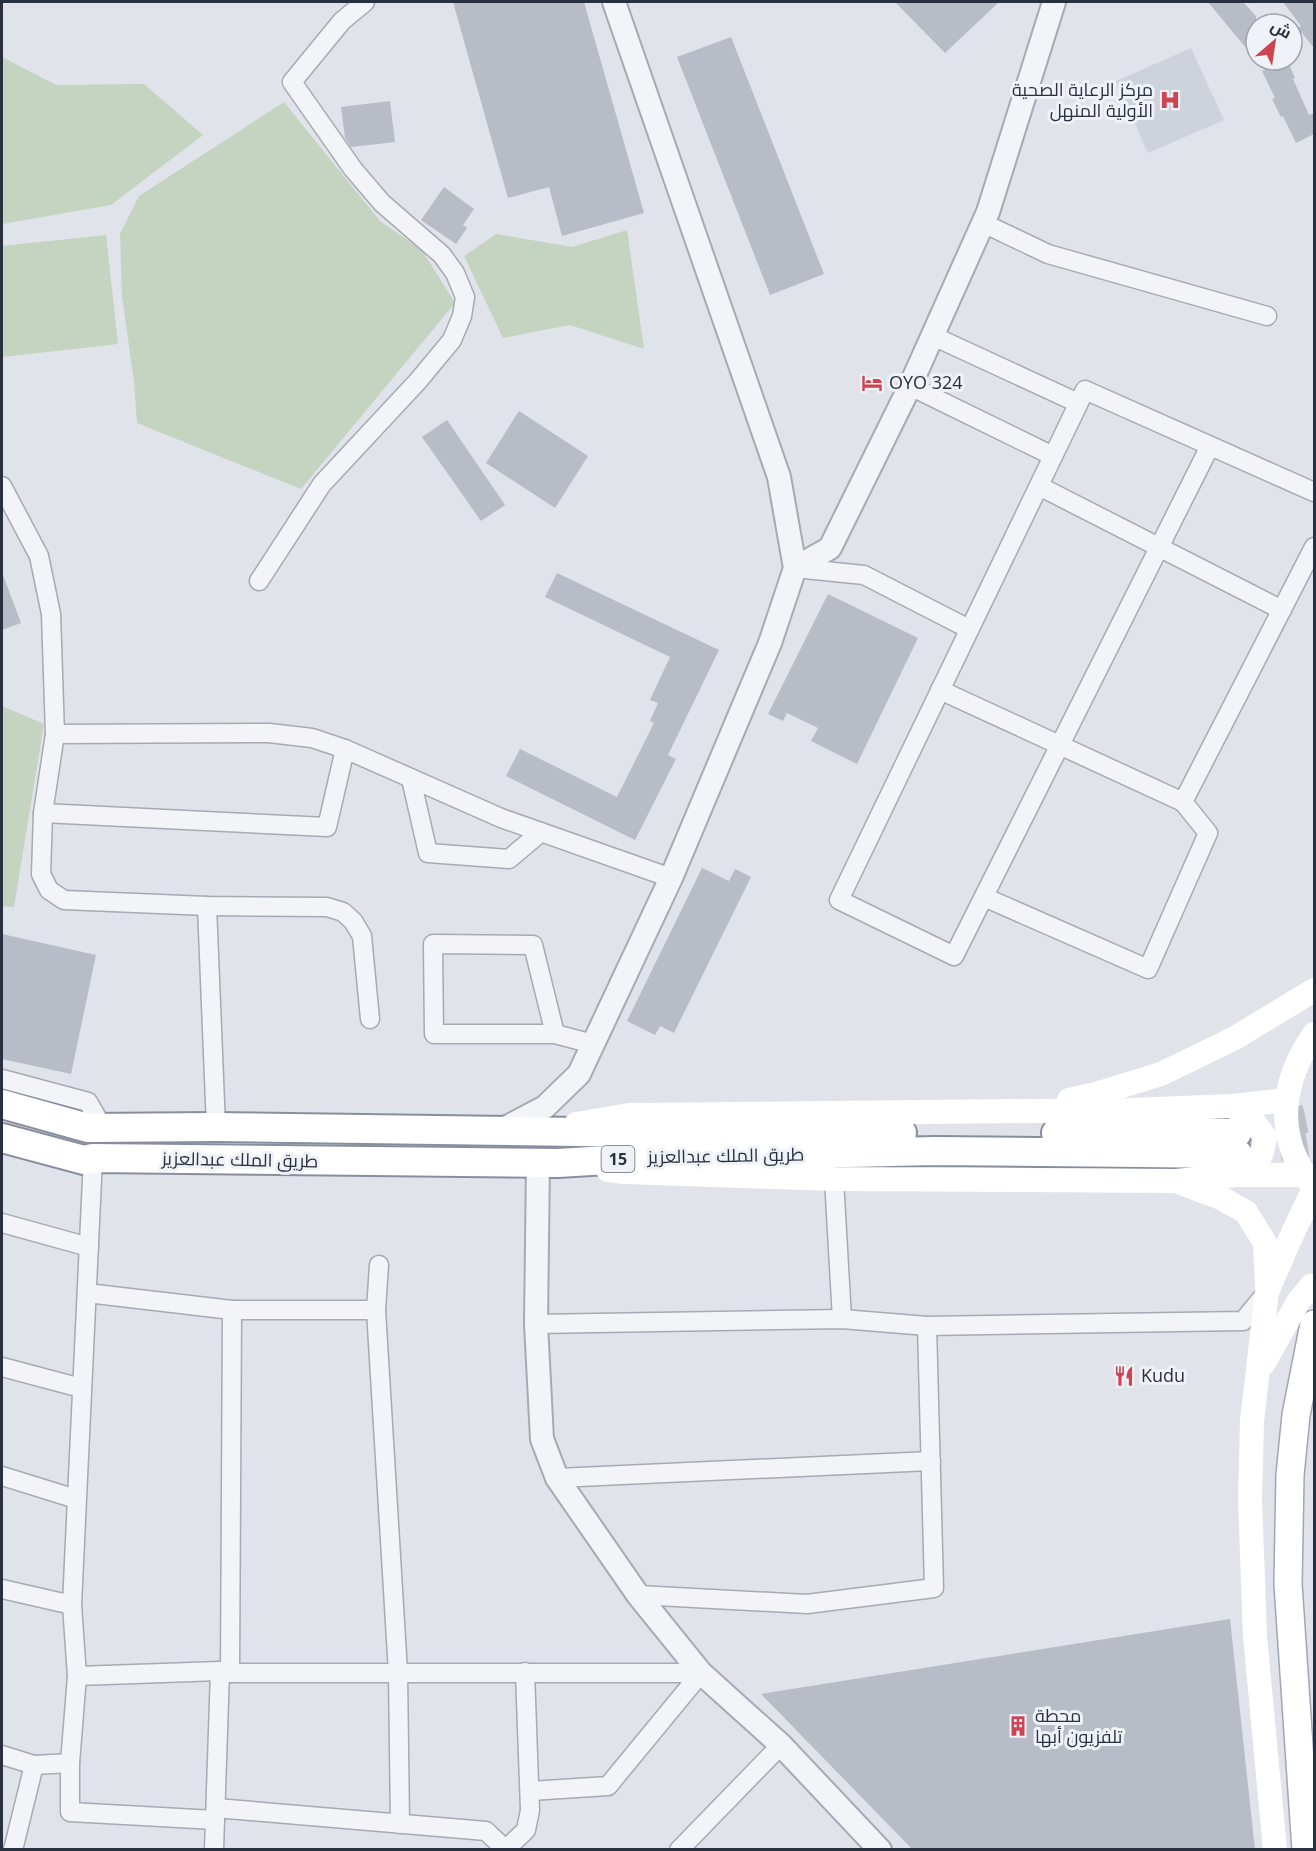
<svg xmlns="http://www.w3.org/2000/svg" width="1316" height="1851" font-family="'Open Sans',Cairo,sans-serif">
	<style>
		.built { fill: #ced2db }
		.green { fill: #c5d3c1 }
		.building { fill: #b7bcc6 }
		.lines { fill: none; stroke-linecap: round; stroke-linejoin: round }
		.trunk-tunnel { stroke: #bbbfc7; stroke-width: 28; stroke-dasharray: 28 14; stroke-linecap: butt }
		.minor-casing { stroke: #a5aab3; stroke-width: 21 }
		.tertiary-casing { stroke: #a5aab3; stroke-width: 26 }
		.primary-casing { stroke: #9fa7b4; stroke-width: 30 }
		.trunk-casing { stroke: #878f9f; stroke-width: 32 }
		.minor { stroke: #f2f4f7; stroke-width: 18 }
		.tertiary { stroke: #f2f4f7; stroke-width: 22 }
		.secondary { stroke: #fff; stroke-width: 24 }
		.primary { stroke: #fff; stroke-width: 27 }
		.trunk { stroke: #fff; stroke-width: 28 }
		.labels { text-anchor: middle; stroke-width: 6; stroke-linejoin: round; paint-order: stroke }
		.shield { fill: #eff2f6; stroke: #646a77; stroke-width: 1.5 }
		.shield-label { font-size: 16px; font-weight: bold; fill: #293040 }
		.poi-label { font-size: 18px; fill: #293040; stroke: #eff2f6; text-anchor: start }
		.street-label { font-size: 18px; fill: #293040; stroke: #eff2f6 }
	</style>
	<rect width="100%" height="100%" fill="#e0e3e9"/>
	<path class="built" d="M1191,48L1224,120L1148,153L1116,81Z"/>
	<g class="green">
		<path d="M2,57L56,85L144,84L203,135L111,205L2,224Z"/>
		<path d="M284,102L380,221L422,250L455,303L301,489L137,423L134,382L122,296L120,234L139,196Z"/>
		<path d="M627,230L644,349L570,325L503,338L464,256L496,234L572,247Z"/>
		<path d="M106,235L118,344L2,357V246Z"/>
		<path d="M2,706L44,724L14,907L2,906Z"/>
	</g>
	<g class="building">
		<path d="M453,2H584L644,213L562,236L549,187L508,198Z"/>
		<path d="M895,2H999L945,53Z"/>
		<path d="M1208,2H1243L1256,16V60Z"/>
		<path d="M1283,2H1314V48L1298,28L1301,26Z"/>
		<path d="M731,37L824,274L770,295L677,57Z"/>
		<path d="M1287,60L1295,78L1293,79L1309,115L1314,113V134L1296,143L1283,116L1281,117L1272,99L1275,98L1262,71Z"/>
		<path d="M390,101L395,142L351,147L345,138L341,107Z"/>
		<path d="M444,187L474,209L463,225L467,228L456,244L421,220Z"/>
		<path d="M519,411L588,456L555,508L486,463Z"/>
		<path d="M447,420L505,505L481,521L422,437Z"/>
		<path d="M557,573L719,650L668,755L676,759L635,840L506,776L520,749L617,797L654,723L650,721L658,703L650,700L670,657L545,597Z"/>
		<path d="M2,575H3L21,623L2,630Z"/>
		<path d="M828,594L918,638L857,764L811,741L818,728L787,713L783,721L768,714Z"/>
		<path d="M702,868L729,881L735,869L751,877L674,1033L660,1026L655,1035L627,1021Z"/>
		<path d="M2,934L96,955L71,1074L2,1059Z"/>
		<path d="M1230,1619L1255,1850H913L761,1694Z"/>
	</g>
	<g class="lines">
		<g class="trunk-tunnel">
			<path d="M1237,1133L1314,1117"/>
			<path d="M1238,1154L1314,1141"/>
		</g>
		<g class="minor-casing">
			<g id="minor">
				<path d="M983,223L1048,254L1267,316"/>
				<path d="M933,336L1078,403"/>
				<path d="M910,386L1053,456"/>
				<path d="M1210,446L954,956L839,900L1085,390L1314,492"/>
				<path d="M2,486L39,556L51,614L55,734L43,813L41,874L49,890L64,900L207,906L327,907L343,912L353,921L362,936L370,1019"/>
				<path d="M1039,486L1282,610"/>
				<path d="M795,568L864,575L969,629"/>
				<path d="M259,581L322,484L418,381L452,340L462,316L465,297L455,273L442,255L382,203L353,169L292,82L342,21L365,2"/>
				<path d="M940,690L1183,802"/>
				<path d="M55,734L269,733L312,738L345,749L501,818L671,878"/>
				<path d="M411,779L428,853L509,859L541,832"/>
				<path d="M43,813L327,827L345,749"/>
				<path d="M984,897L1148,969L1208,833L1183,802L1314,547"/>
				<path d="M207,906L216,1127"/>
				<path d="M555,1034H434L433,944L533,945L555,1034L593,1044"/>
				<path d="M2,1079L88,1102L103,1128"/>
				<path d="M93,1158L72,1605L77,1676L70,1763V1812L215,1820"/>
				<path d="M834,1179L842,1319"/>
				<path d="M2,1223L89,1247"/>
				<path d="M379,1265L376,1310L398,1672L400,1824"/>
				<path d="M87,1293L232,1310H376"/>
				<path d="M536,1324L842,1319L927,1326L1243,1321L1267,1292"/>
				<path d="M2,1367L81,1388"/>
				<path d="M2,1476L76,1499"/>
				<path d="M557,1478L931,1461"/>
				<path d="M2,1589L72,1605"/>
				<path d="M638,1595L807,1604L934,1588L927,1326"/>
				<path d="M230,1673L232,1310"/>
				<path d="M77,1676L220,1671L230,1673H701"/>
				<path d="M2,1755L34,1765L70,1763"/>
				<path d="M530,1791L608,1786L701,1673"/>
				<path d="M216,1808L486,1831L506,1850"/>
				<path d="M506,1849L526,1830L530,1810L525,1672"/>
				<path d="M13,1850L34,1765"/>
				<path d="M214,1850L220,1671"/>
				<path d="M679,1850L781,1745"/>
			</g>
		</g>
		<g class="tertiary-casing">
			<g id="tertiary">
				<path d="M795,568L830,548L910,386L988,212L1054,2"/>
				<path d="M501,1130L545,1107L579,1074L671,878L770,643L795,568L779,477L614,2"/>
				<path d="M538,1162L536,1324L542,1439L557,1478L638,1595L701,1673L781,1745L880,1850"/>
			</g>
		</g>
		<g class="primary-casing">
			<path id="primary" d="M1306,1850L1288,1584L1290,1475L1296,1415L1314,1324"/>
		</g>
		<g class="trunk-casing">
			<g id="trunk">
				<path d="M2,1104L88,1128L216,1127L652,1133H902"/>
				<path d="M1056,1133H1237"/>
				<path d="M2,1138L84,1160L93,1158L558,1163L641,1158L935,1151L1238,1154"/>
			</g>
		</g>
		<use href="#minor" class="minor"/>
		<use href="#tertiary" class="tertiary"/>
		<g class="secondary">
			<path d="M1069,1100L1096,1094L1161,1074L1235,1038L1314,990"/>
			<path d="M1232,1106L1252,1119L1265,1137C1261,1162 1259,1162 1236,1175"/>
			<path d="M576,1124L629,1115L1130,1110L1232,1106L1286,1100"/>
			<path d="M608,1170L625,1172L834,1179L1176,1181L1236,1175H1304"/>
			<path d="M1181,1183L1221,1198L1246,1212L1265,1243L1267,1286"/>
			<path d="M1311,1184C1274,1135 1281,1082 1314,1034"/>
			<path d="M1264,1363L1298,1302L1311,1286L1314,1287"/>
			<path d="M1275,1850L1255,1636L1250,1498L1252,1421L1267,1292L1291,1237L1314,1188"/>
		</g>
		<use href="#primary" class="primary"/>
		<use href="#trunk" class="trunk"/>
	</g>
	<defs>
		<g id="hospital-bare" transform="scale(1.62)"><path d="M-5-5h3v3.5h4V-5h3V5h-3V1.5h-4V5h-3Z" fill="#cd4553" stroke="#eff2f6" stroke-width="2.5" paint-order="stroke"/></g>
		<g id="hotel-bare" transform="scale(1.62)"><path d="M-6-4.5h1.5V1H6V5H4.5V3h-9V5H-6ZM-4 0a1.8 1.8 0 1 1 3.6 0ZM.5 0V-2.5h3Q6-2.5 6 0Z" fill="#cd4553" stroke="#eff2f6" stroke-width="2.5" paint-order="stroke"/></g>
		<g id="restaurant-bare" transform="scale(1.62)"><path d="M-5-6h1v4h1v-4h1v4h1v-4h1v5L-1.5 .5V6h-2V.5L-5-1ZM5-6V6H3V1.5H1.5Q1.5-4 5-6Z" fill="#cd4553" stroke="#eff2f6" stroke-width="2.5" paint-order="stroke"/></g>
		<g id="building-bare" transform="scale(1.62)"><path d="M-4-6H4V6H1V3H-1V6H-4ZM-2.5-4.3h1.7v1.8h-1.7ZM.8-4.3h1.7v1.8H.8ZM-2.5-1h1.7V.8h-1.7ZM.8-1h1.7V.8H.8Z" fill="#cd4553" stroke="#eff2f6" stroke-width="2.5" paint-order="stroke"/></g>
	</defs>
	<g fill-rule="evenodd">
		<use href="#hospital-bare" x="1170" y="100"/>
		<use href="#hotel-bare" x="872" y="383"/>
		<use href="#restaurant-bare" x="1124" y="1376"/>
		<use href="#building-bare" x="1018" y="1726"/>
	</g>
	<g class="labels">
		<rect class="shield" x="601.5" y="1146" width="33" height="26" rx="4.5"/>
		<g class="shield-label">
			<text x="618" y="1165">15</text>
		</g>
		<g class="poi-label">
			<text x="1153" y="96" text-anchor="end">مركز الرعاية الصحية<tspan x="1153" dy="21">الأولية المنهل</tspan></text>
			<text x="889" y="389">OYO 324</text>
			<text x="1141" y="1382">Kudu</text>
			<text x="1035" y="1722">محطة<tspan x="1035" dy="21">تلفزيون أبها</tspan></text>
		</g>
		<g class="street-label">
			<text transform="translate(726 1156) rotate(-1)" y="6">طريق الملك عبدالعزيز</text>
			<text transform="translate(240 1160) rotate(1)" y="6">طريق الملك عبدالعزيز</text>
		</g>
	</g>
	<rect width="1316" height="1851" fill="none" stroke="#293040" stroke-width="6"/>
	<g transform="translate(1274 42) rotate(29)"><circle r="28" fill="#eff2f6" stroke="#a0a4ad" stroke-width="1.5"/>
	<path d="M0-4.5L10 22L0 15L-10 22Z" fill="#cd4553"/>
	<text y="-9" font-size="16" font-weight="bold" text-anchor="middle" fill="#293040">ش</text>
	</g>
</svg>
